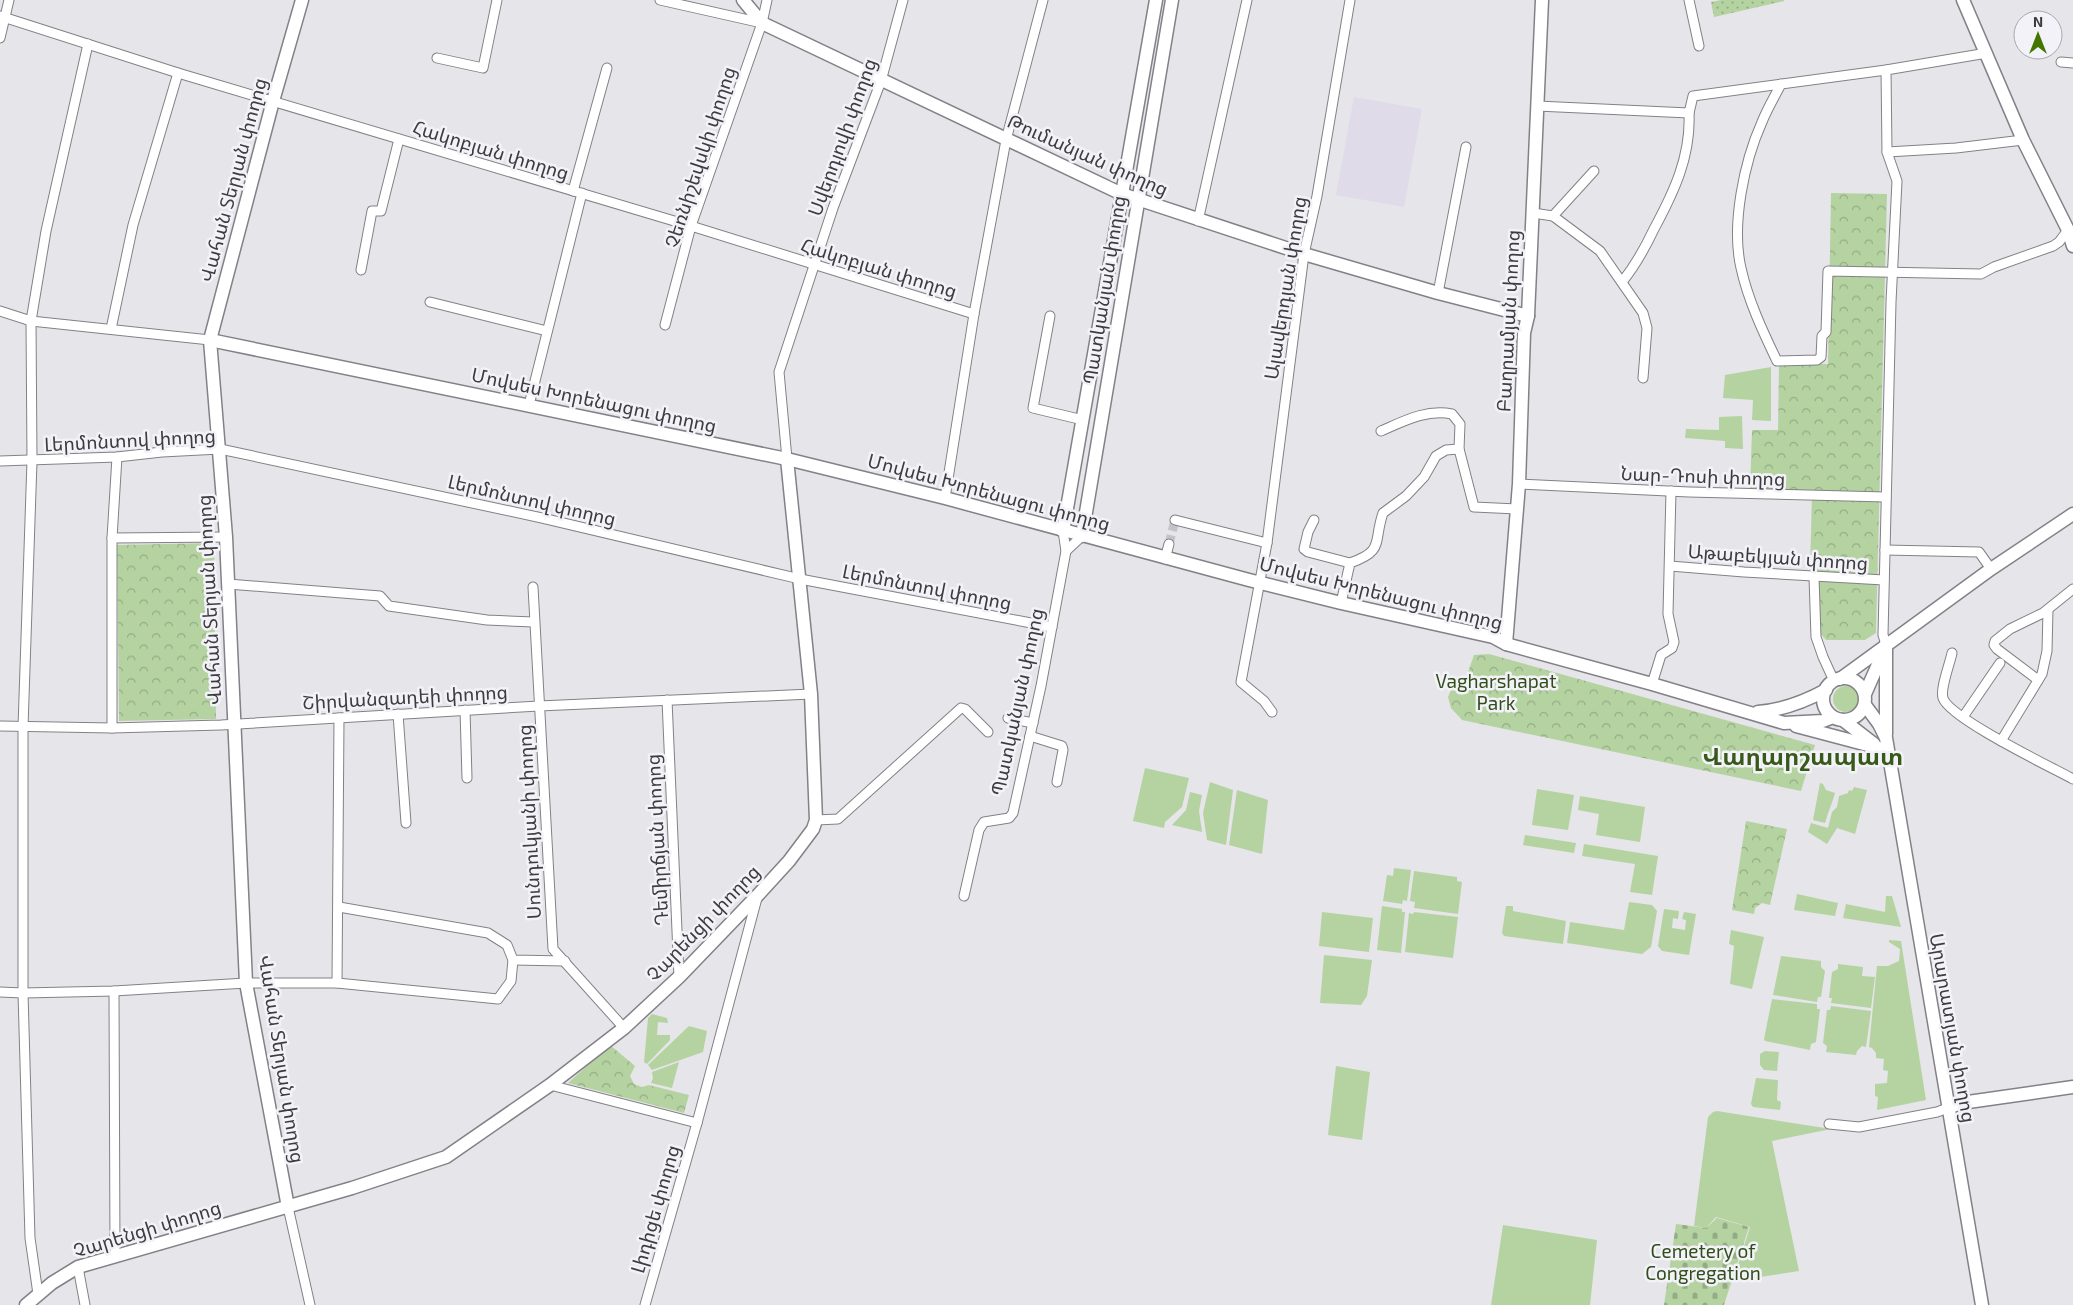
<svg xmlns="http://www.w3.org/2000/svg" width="2073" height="1305" font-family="'Exo 2','Noto Sans Armenian',sans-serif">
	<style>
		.built { fill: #dfdbe8 }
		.grass { fill: #b5d3a1 }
		.cemetery { fill: url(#cemetery-stones) }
		.park { fill: url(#park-crowns) }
		.garden { fill: url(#garden-dots) }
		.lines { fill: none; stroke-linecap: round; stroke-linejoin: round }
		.street-tunnel { stroke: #c4c3c8; stroke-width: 9; stroke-dasharray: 9 4.5; stroke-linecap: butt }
		.street-casing { stroke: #838187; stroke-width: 11 }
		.secondary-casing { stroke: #838187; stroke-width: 15 }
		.street { stroke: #fff; stroke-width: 9 }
		.secondary { stroke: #fff; stroke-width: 12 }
		.labels { text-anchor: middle; stroke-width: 5; stroke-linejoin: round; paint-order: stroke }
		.street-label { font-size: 19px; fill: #3d3c3f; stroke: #f3f2f8 }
		.park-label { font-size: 19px; fill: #314d19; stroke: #f3f2f8 }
		.district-label { font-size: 24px; font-weight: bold; fill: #385a19; stroke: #f3f2f8 }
	</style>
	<defs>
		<pattern id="cemetery-stones" width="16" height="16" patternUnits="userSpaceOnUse" patternTransform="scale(1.25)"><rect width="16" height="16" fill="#b5d3a1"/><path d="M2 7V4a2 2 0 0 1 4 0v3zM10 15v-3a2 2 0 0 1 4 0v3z" fill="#94ac85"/></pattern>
		<pattern id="park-crowns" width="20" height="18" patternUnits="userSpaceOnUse" patternTransform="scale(1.25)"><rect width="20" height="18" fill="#b5d3a1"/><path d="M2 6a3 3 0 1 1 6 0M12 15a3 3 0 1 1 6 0" fill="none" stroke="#94ac85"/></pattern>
		<pattern id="garden-dots" width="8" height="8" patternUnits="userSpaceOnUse" patternTransform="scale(1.25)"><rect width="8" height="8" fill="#b5d3a1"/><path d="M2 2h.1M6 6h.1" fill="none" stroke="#94ac85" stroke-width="1.8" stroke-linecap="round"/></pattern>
	</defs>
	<rect width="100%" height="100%" fill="#e6e5ea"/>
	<path class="built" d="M1354,97L1422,109L1404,207L1336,195Z"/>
	<g class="grass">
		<path d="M1771,367V421L1752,420L1753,400L1723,398L1725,375Z"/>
		<path d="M1742,416L1743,449L1725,448V441L1685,438L1686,429L1719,430V417Z"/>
		<circle cx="1846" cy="699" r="13"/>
		<path d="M1145,768L1189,778L1182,807L1165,822L1164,828L1133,821Z"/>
		<path d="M1210,782L1233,790L1226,845L1207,840L1203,813Z"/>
		<path d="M1820,783L1823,784L1826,790L1835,793C1832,804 1828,812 1825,823L1813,820Z"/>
		<path d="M1854,787L1867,790L1855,834L1837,828L1827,844L1808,832L1811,823L1828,828L1832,812L1837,807L1839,796L1848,793L1849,790L1852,791Z"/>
		<path d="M1537,789L1574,795L1568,830L1532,825Z"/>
		<path d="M1237,790L1268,800L1262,854L1229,845Z"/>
		<path d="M1190,792L1202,795L1199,811L1202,832L1172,825L1186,810Z"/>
		<path d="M1580,796L1645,807L1640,842L1596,835L1599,814L1578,810Z"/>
		<path d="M1525,835L1576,843L1574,853L1523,845Z"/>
		<path d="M1584,844L1658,856L1652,895L1630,892L1635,864L1582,856Z"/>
		<path d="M1394,868L1411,870L1407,901L1403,900L1402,904L1383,901L1387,875L1393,876Z"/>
		<path d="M1414,871L1457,877V881L1462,882L1458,914L1414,908L1415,902L1410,901Z"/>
		<path d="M1797,894L1838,903L1835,916L1794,910Z"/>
		<path d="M1886,896H1892L1901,927L1843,918L1846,904L1885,912Z"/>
		<path d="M1629,902L1652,905L1657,911L1651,947L1642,954L1567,943L1570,922L1624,930Z"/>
		<path d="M1382,906L1402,909V912H1405L1401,953L1377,950Z"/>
		<path d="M1506,906H1513V911L1566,921L1563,944L1504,936L1502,933Z"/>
		<path d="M1664,909L1679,911L1678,919L1673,918L1672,928L1685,930L1686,920L1682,919L1684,912L1696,914L1689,955L1662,951L1658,946Z"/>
		<path d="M1322,912L1373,918L1369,952L1319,946Z"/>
		<path d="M1414,912L1458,917L1453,958L1405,952L1409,913L1413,914Z"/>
		<path d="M1731,930L1764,937L1752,989L1730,984L1734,946L1729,944Z"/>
		<path d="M1889,940L1901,941L1926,1100L1877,1110L1878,1097L1875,1096V1084L1887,1083L1888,1071L1883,1070L1884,1059L1876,1058V1053L1872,1048L1869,1047L1877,966H1888L1899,961L1900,949L1889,942Z"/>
		<path d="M1324,955L1372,960L1367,996L1361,1005L1320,1003Z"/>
		<path d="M1781,956L1821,961V967L1825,971L1821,997H1818L1817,1002L1773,995Z"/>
		<path d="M1838,964L1863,967L1862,976L1875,977L1871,1008L1831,1003L1832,998H1829L1832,972L1838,969Z"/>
		<path d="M1772,999L1817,1004V1009H1820L1816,1042L1811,1044L1810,1050L1765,1041L1764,1039Z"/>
		<path d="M1831,1006L1871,1011L1866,1047L1862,1046L1857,1051L1856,1055L1826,1052L1827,1046L1823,1043L1827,1010H1830Z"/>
		<path d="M652,1014L667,1018L668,1023L658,1022L657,1035H670V1040L647,1064L644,1062L648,1018Z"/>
		<path d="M689,1026L707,1031L703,1052L652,1070L648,1065Z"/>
		<path d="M1765,1051L1779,1052L1777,1071L1764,1070L1760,1065V1054Z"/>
		<path d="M679,1062L672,1088L651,1083L653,1078L652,1072Z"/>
		<path d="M1336,1066L1370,1072L1362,1140L1328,1135Z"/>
		<path d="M1756,1078L1778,1080L1777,1100L1781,1102L1780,1110L1753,1107L1751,1104Z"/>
		<path d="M1717,1111L1831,1129L1772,1141L1799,1271L1733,1281L1750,1227L1716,1217L1706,1228L1694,1226L1708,1117L1713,1112Z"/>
		<path d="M1503,1225L1597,1240L1590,1305H1491Z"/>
	</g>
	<path class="cemetery" d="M1717,1218L1749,1227L1724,1305H1664L1676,1224L1706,1228Z"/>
	<g class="park">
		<path d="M1831,193L1887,194L1876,633L1865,640H1826L1819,632V574L1810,573L1812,492L1750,490L1752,430H1778L1779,363L1828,364Z"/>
		<path d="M214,543L216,719L119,721L117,545Z"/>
		<path d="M1489,654L1815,745L1801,791L1462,720L1451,708L1448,697L1453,685L1467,675L1474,655Z"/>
		<path d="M1746,821L1787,829L1770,905L1762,903L1755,908L1754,914L1732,910Z"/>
		<path d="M610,1045L635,1066L630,1076L634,1084L642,1087L649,1085L689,1095L684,1113L568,1083Z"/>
	</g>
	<path class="garden" d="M1721,0H1784V1L1714,17L1711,2Z"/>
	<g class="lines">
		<path class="street-tunnel" d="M1169,544L1175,520"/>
		<g class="street-casing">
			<g id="street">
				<path d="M660,0L762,23"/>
				<path d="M1689,0L1699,46"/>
				<path d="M0,16L178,73L691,226L974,314"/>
				<path d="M0,38L9,0"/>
				<path d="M437,58L483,68L497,0"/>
				<path d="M2061,62L2073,63"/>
				<path d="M1886,70L1887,152L1897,181L1891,302L1883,635L1886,644"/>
				<path d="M1781,84C1775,96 1767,109 1762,122C1744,162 1731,225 1741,268C1748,300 1763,332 1777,361L1817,360L1821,357L1822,336L1826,332L1828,271L1981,274L1994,267L2053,246L2059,242L2068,230H2070"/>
				<path d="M1537,106L1689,113L1693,96L1886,70L1987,53"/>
				<path d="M1887,152L1956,148L2023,140"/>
				<path d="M573,191L607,68"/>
				<path d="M1533,213L1553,216L1600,251L1643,313L1647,328L1643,378"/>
				<path d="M1553,216L1594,171"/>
				<path d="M1198,221L1247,0"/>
				<path d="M361,270L372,211H381L399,139"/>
				<path d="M1622,282C1635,266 1645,248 1654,229C1674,192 1691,156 1689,113"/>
				<path d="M1438,293L1466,147"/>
				<path d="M430,302L547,331"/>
				<path d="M0,311L31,321L210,340"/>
				<path d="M1050,316L1033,408L1083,420"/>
				<path d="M665,325L691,226L762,23L767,0"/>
				<path d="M111,329L133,225L178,73"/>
				<path d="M529,405L582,193"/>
				<path d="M1381,431C1404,421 1426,409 1452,414L1460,424L1459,449L1474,507L1517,509"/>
				<path d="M787,459L779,372L833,208L881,81L903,0"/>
				<path d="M0,461L117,457L162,452L220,449L542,518L800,579L1052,627"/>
				<path d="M1519,484L1689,492L1886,497"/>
				<path d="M945,498L974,314L1006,140L1043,0"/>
				<path d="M1175,520L1267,543"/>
				<path d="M1314,520L1308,532L1304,549L1308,552L1350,563"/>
				<path d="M112,538L226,537"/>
				<path d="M1885,550L1979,552L1991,569"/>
				<path d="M1066,551L1082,536"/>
				<path d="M1165,559L1169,544"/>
				<path d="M1670,566L1744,572L1884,580"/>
				<path d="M1814,577L1816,637L1823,657L1834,681"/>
				<path d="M228,584L380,596L389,606L487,620L534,622"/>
				<path d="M533,587L553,949L624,1028"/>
				<path d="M1341,603L1350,563C1385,551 1373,542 1383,513L1406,496L1424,477L1436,456L1446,450L1459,449"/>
				<path d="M1952,653C1950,663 1940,689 1943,698C1949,718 2051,767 2073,779"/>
				<path d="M2038,680L1997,649L1994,645L1995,641L2010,629L2043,613L2073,589"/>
				<path d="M1652,684L1661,655L1672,648L1674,642L1668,614L1671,491"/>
				<path d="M667,700L679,977"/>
				<path d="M465,710L467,778"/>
				<path d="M1272,712L1264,701L1241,682L1267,543L1304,254L1317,196L1350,0"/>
				<path d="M398,714L406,823"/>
				<path d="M1963,717L2000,663"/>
				<path d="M1008,718L1033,723"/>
				<path d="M0,726L112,728L221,725L539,706L811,694"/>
				<path d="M112,728V538L117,457"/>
				<path d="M1030,736L1062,746L1063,750L1057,782"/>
				<path d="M2001,741L2042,674L2047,651L2048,610"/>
				<path d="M816,820L838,819L961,708L965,709L988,732"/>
				<path d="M964,896L979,830L984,822L1009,818L1013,813L1041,686L1066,551L1063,531"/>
				<path d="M339,907L488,933L507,945L513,960L565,961"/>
				<path d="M337,983L339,718"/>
				<path d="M114,991L115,1256"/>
				<path d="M0,992L23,993L114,991L246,983H337L498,999L511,981L513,960"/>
				<path d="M550,1085L697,1123L757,898"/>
				<path d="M1829,1124L1859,1127L1937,1112L1948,1108"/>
				<path d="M288,1207L310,1305"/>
				<path d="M78,1267L85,1305"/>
				<path d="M38,1294L30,1238L23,993V727L32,461L31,321L46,231L88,44"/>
				<path d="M645,1305L697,1123"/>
			</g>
		</g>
		<g class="secondary-casing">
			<g id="secondary">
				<path d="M743,0L762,23L1122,194L1304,254L1438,293L1528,316"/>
				<path d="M1963,0L2023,140L2068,230L2073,246"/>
				<path d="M210,340L787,459L945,498L1249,580L1341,603L1493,637L1506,644L1652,684L1784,723L1823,721L1833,717"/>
				<path d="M1063,531L1156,0"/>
				<path d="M1082,536L1172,0"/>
				<path d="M1506,644L1519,484L1524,333L1528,316L1542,0"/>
				<circle cx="1844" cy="699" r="21"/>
				<path d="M1840,679L1991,569L2073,514"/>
				<path d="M1865,694L1884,651"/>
				<path d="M1865,705L1879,724L1886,738L1982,1305"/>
				<path d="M1758,712C1783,710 1804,702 1826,690"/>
				<path d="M1843,720L1874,744"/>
				<path d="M1796,726L1879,748"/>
				<path d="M1886,734V644"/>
				<path d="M1948,1108L1961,1103L2073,1087"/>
				<path d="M288,1207L246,983L226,537L210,340L273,101L302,0"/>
				<path d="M26,1305L52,1283L78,1267L352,1188L446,1157L550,1085L624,1028L679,977L757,896L789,861L813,829L816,820L811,694L787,459"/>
			</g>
		</g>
		<use href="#street" class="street"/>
		<use href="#secondary" class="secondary"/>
	</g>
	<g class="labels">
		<g class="street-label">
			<text transform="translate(842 137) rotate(-70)" y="7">Սվերդլովի փողոց</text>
			<text transform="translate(491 150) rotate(17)" y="7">Հակոբյան փողոց</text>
			<text transform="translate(1088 155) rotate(24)" y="7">Թումանյան փողոց</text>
			<text transform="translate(700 157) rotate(-72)" y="7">Չեռնիշեվսկի փողոց</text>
			<text transform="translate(233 180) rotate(-75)" y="7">Վահան Տերյան փողոց</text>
			<text transform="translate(879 268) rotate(17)" y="7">Հակոբյան փողոց</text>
			<text transform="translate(1285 288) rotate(-81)" y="7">Ալավերդյան փողոց</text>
			<text transform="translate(1104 290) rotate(-81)" y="7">Պատկանյան փողոց</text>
			<text transform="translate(1508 321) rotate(-87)" y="7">Բաղրամյան փողոց</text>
			<text transform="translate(594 400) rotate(12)" y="7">Մովսես Խորենացու փողոց</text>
			<text transform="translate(130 440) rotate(-3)" y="7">Լերմոնտով փողոց</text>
			<text transform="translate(1703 476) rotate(2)" y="7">Նար-Դոսի փողոց</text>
			<text transform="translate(989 492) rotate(15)" y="7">Մովսես Խորենացու փողոց</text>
			<text transform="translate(532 500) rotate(13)" y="7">Լերմոնտով փողոց</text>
			<text transform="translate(1778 557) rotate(4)" y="7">Աթաբեկյան փողոց</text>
			<text transform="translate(927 587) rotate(11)" y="7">Լերմոնտով փողոց</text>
			<text transform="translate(1381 593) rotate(14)" y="7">Մովսես Խորենացու փողոց</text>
			<text transform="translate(209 600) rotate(-93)" y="7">Վահան Տերյան փողոց</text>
			<text transform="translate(405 697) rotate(-3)" y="7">Շիրվանզադեի փողոց</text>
			<text transform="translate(1017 702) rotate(-78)" y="7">Պատկանյան փողոց</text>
			<text transform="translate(529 822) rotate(-93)" y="7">Սունդուկյանի փողոց</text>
			<text transform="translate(657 840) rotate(-93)" y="7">Դեմիրճյան փողոց</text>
			<text transform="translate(703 923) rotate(-46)" y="7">Չարենցի փողոց</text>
			<text transform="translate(1953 1028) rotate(80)" y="7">Արարատյան փողոց</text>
			<text transform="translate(282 1059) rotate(81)" y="7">Վահան Տերյան փողոց</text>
			<text transform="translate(655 1209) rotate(-74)" y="7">Լիդիցե փողոց</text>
			<text transform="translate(147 1229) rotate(-17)" y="7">Չարենցի փողոց</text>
		</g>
		<g class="park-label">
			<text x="1496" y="688">Vagharshapat<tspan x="1496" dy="22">Park</tspan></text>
			<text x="1703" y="1258">Cemetery of<tspan x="1703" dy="22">Congregation</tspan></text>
		</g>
		<g class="district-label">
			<text x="1803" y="765">Վաղարշապատ</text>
		</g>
	</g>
	<g transform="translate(2038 35)"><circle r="24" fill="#f3f2f8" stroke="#aaa9ae"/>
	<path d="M0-4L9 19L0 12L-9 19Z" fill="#437600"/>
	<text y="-8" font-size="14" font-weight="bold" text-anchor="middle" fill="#3d3c3f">N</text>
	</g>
</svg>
